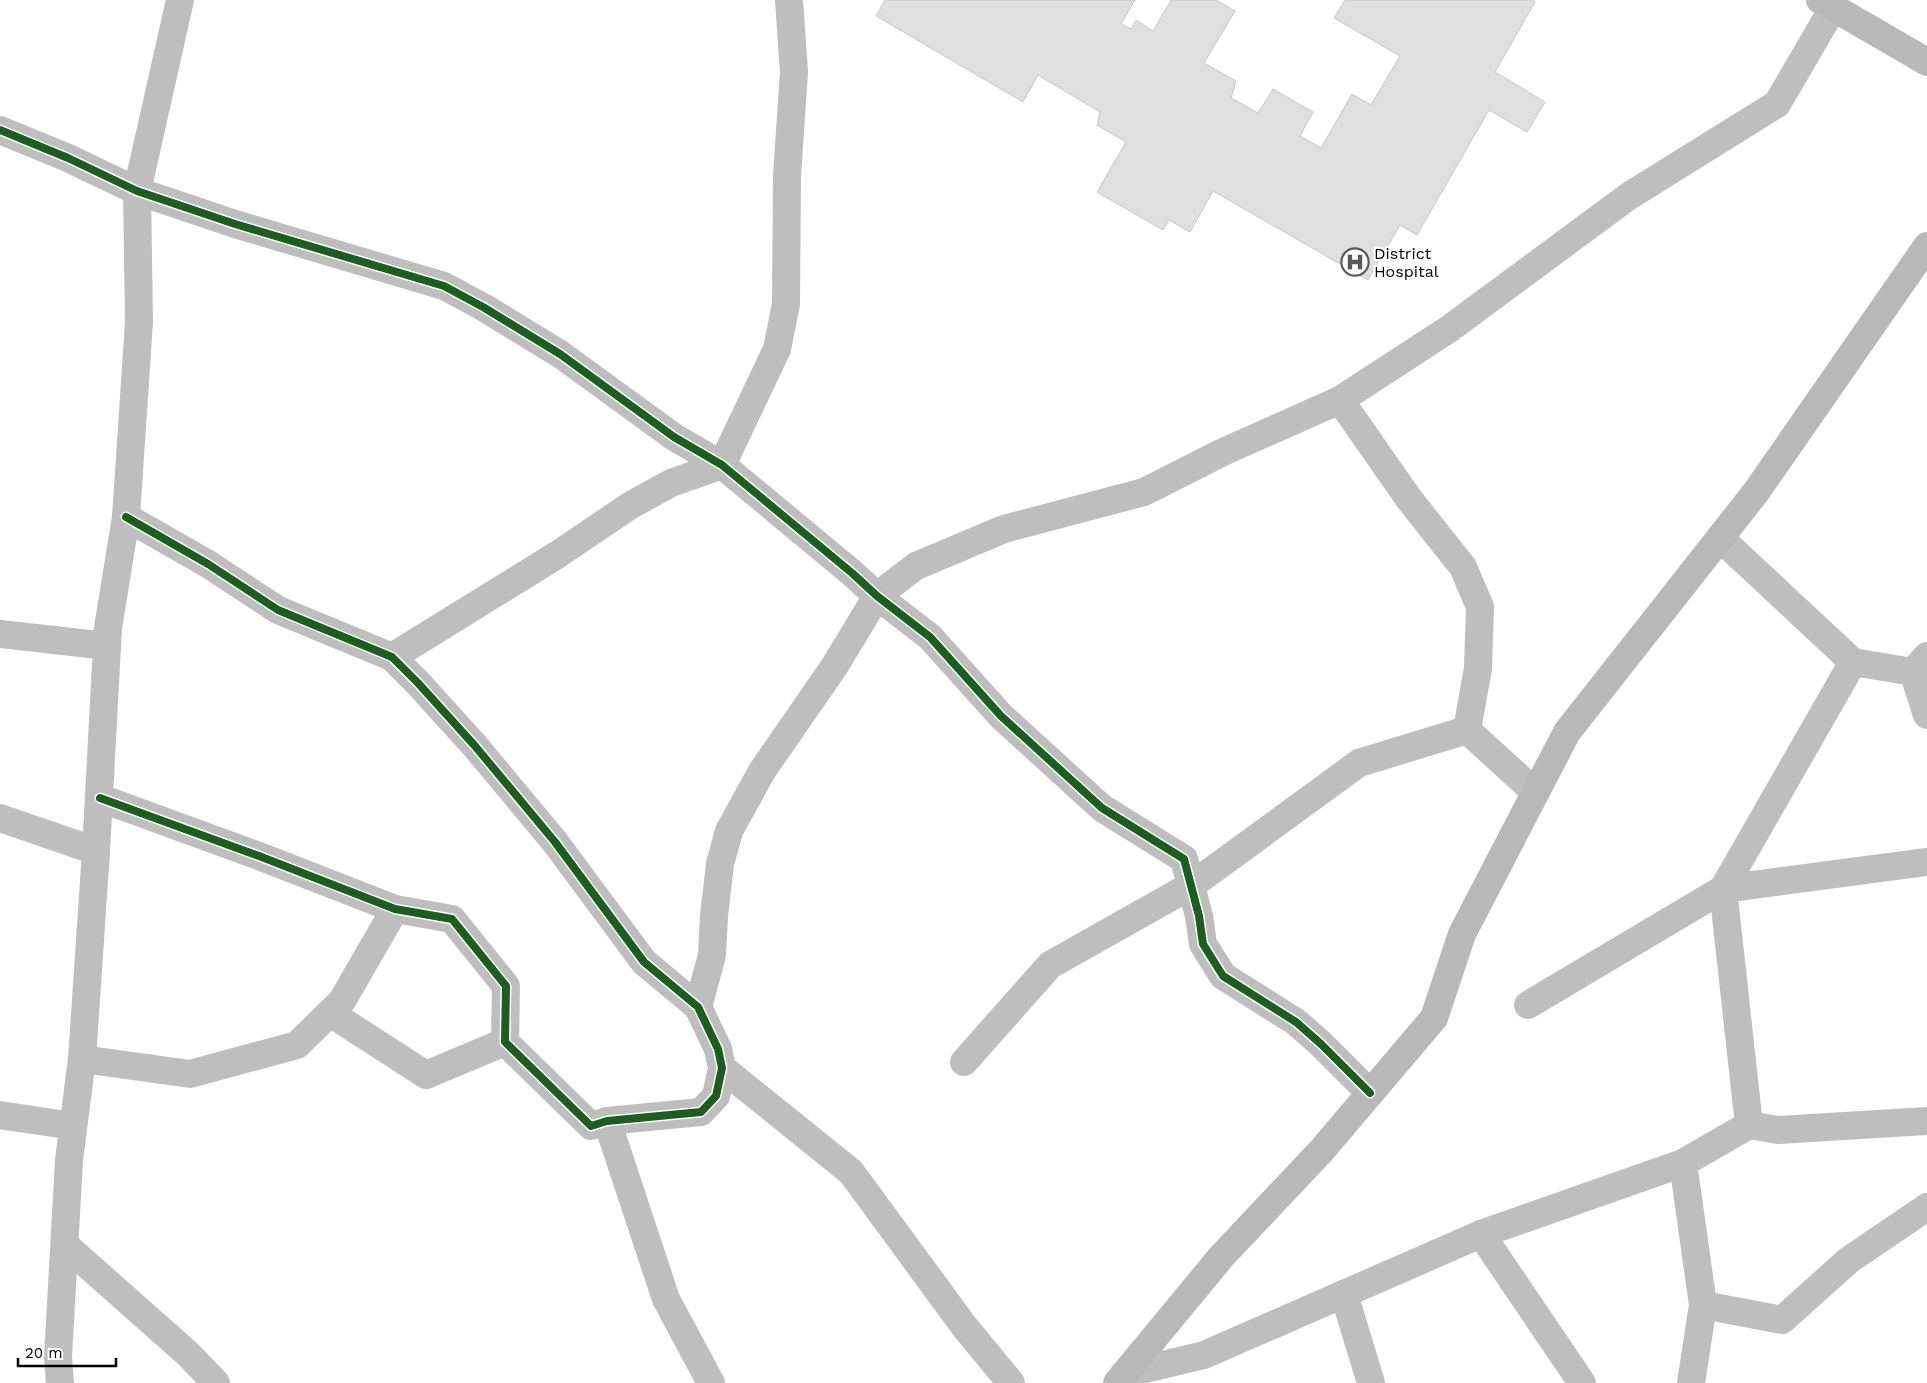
<svg xmlns="http://www.w3.org/2000/svg" width="1927" height="1383" font-family="'Work Sans',sans-serif">
	<style>
		.building { fill: #dfdfdf; stroke: #c7c7c7 }
		.lines { fill: none; stroke-linecap: round; stroke-linejoin: round }
		.street { stroke: #bebebe; stroke-width: 28 }
		.secondary { stroke: #b8b8b8; stroke-width: 28 }
		.cycleway-casing { stroke: #fff; stroke-width: 11 }
		.cycleway { stroke: #1b5e20; stroke-width: 8 }
		.labels { text-anchor: middle; stroke-width: 4.5; stroke-linejoin: round; paint-order: stroke }
		.poi-label { font-size: 16px; fill: #000; stroke: #fff; text-anchor: start }
	</style>
	<rect width="100%" height="100%" fill="#fff"/>
	<path class="building" d="M885,0H1135L1121,24L1131,29L1136,20L1153,31L1171,0H1216L1235,11L1204,63L1236,81L1231,98L1258,113L1273,89L1313,112L1300,136L1321,148L1352,94L1371,105L1400,56L1334,18L1345,0H1532L1535,2L1495,72L1545,102L1527,132L1489,110L1417,235L1400,225L1368,280L1213,191L1190,232L1169,220L1163,230L1097,192L1126,142L1097,125L1100,112L1038,75L1023,102L876,16Z"/>
	<g class="lines">
		<g class="street">
			<path d="M0,130L68,158L137,191L235,224L444,286L483,307L560,354L674,437L722,465L852,573L877,596L930,637L1001,716L1102,808L1184,859L1199,916L1203,944L1223,976L1296,1022L1321,1044L1370,1093"/>
			<path d="M1340,400L1409,499L1463,567L1480,607L1478,668L1467,730L1535,792"/>
			<path d="M1720,538L1853,662L1913,672L1927,656"/>
			<path d="M0,634L107,646"/>
			<path d="M392,657L557,555L631,505L671,483L722,465L777,349L786,304L787,176L794,72L789,0"/>
			<path d="M1913,672L1927,715"/>
			<path d="M100,798L259,856L395,909L452,919L506,986L505,1042L591,1126L607,1121L701,1112L716,1096L722,1068L718,1049L698,1007L644,962L555,842L475,746L418,683L392,657L278,610L208,564L126,517"/>
			<path d="M0,818L96,851"/>
			<path d="M1528,1005L1723,889L1927,862"/>
			<path d="M698,1007L712,955L714,916L720,864L729,831L762,771L834,667L877,596L916,566L1004,529L1144,492L1223,452L1340,400L1449,329L1629,196L1777,104L1833,8"/>
			<path d="M330,1013L426,1075L505,1042"/>
			<path d="M82,1059L190,1074L297,1045L342,1001L395,909"/>
			<path d="M964,1062L1050,965L1192,885L1359,763L1467,730"/>
			<path d="M722,1068L851,1172L964,1326L1011,1383"/>
			<path d="M0,1115L73,1126"/>
			<path d="M607,1121L666,1299L711,1383"/>
			<path d="M1749,1125L1723,889L1853,662"/>
			<path d="M1683,1163L1703,1305L1691,1383"/>
			<path d="M1481,1234L1582,1383"/>
			<path d="M65,1245L187,1353L216,1383"/>
			<path d="M1344,1294L1371,1383"/>
			<path d="M1703,1305L1782,1320L1849,1260L1927,1207"/>
			<path d="M1124,1374L1204,1355L1481,1234L1683,1163L1749,1125L1778,1130L1927,1121"/>
			<path d="M60,1383L58,1357L69,1160L82,1059L96,851L108,628L126,517L139,322L137,191L180,0"/>
		</g>
		<g class="secondary">
			<path d="M1820,0L1927,62"/>
			<path d="M1117,1383L1221,1257L1322,1150L1434,1018L1462,934L1567,732L1756,492L1927,246"/>
		</g>
		<g class="cycleway-casing">
			<g id="cycleway">
				<path d="M0,130L68,158L137,191L235,224L444,286L483,307L560,354L674,437L722,465L852,573L877,596L930,637L1001,716L1102,808L1184,859L1199,916L1203,944L1223,976L1296,1022L1321,1044L1370,1093"/>
				<path d="M100,798L259,856L395,909L452,919L506,986L505,1042L591,1126L607,1121L701,1112L716,1096L722,1068L718,1049L698,1007L644,962L555,842L475,746L418,683L392,657L278,610L208,564L126,517"/>
			</g>
		</g>
		<use href="#cycleway" class="cycleway"/>
	</g>
	<defs>
		<g id="hospital-ring" transform="scale(1.4375)"><circle r="9.5" fill="#fff" stroke="#595959" stroke-width="1.5"/><path d="M-5-5h3v3.5h4V-5h3V5h-3V1.5h-4V5h-3Z" fill="#595959"/></g>
	</defs>
	<g fill-rule="evenodd">
		<use href="#hospital-ring" x="1355" y="262"/>
	</g>
	<g class="labels">
		<g class="poi-label">
			<text x="1374" y="259">District<tspan x="1374" dy="18">Hospital</tspan></text>
		</g>
	</g>
	<path d="M18 1358v8h98v-8" fill="none" stroke="#000000" stroke-width="2.5"/>
	<text x="25" y="1358" font-size="15" fill="#000000" stroke="#ffffff" stroke-width="4" paint-order="stroke">20 m</text>
</svg>
